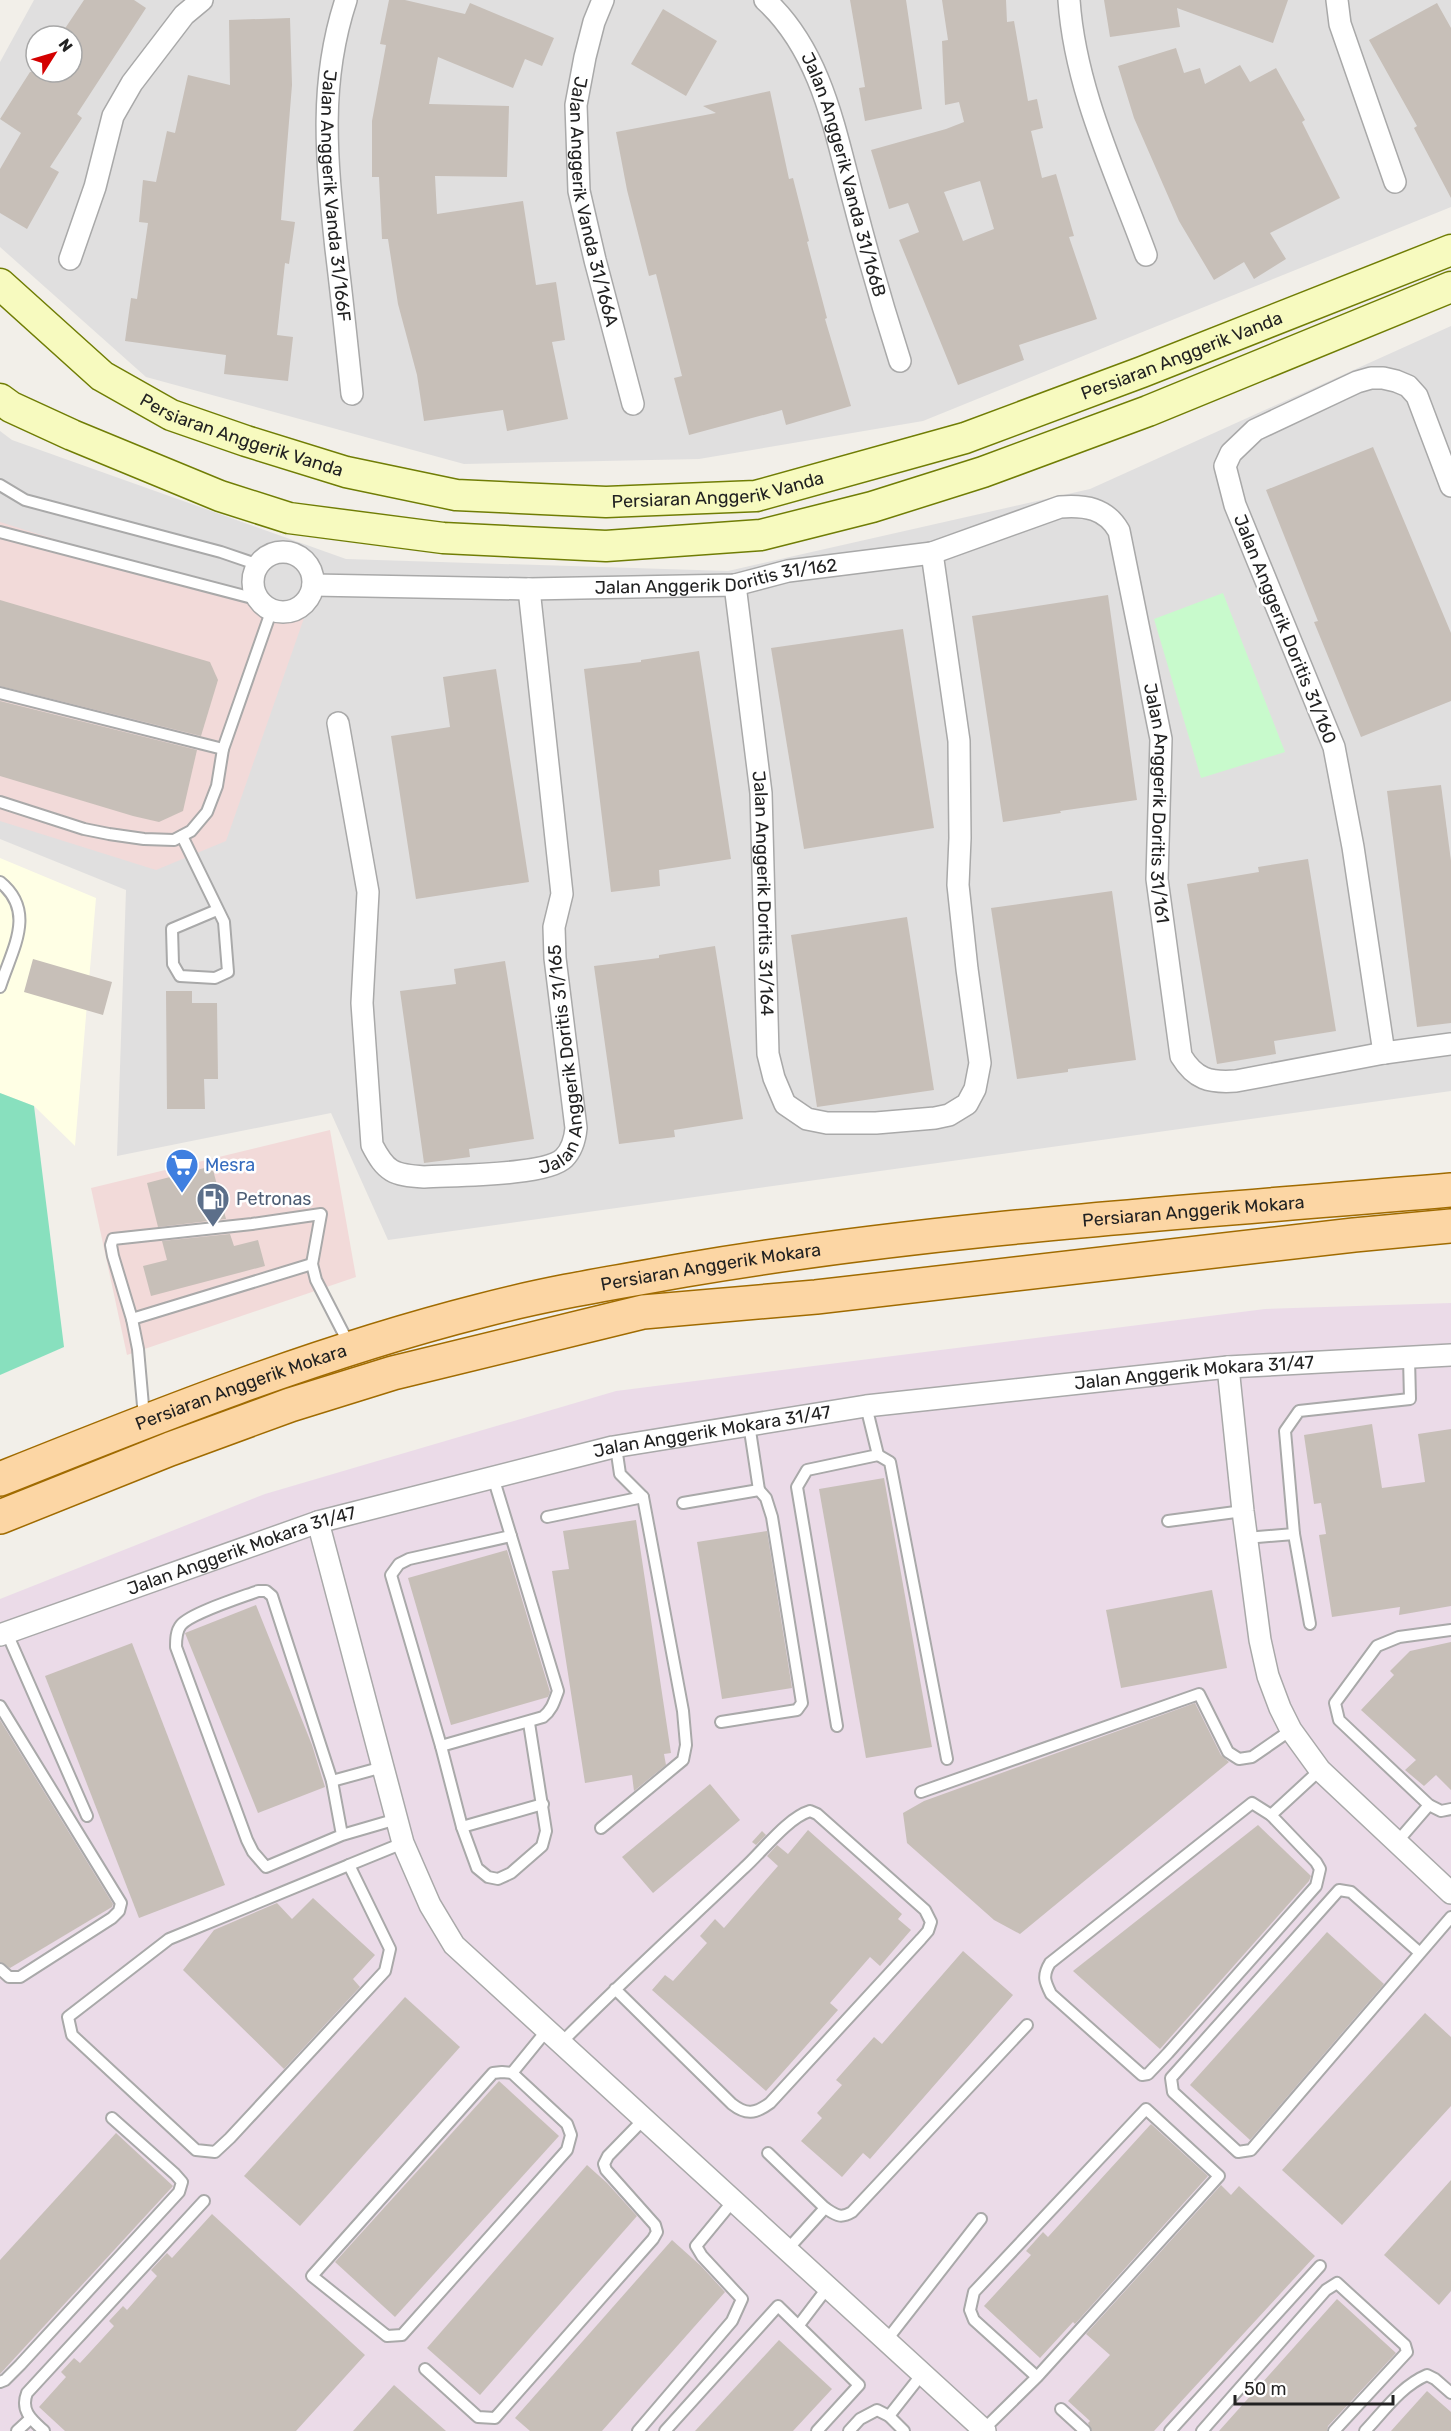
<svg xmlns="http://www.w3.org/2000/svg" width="1451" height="2431" font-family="Rubik,sans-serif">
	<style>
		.residential { fill: #e0dfdf; fill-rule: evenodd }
		.commercial { fill: #f2dad9 }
		.industrial { fill: #ebdbe8 }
		.education { fill: #ffffe5 }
		.park { fill: #c8facc }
		.pitch { fill: #88e0be }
		.building { fill: #c7bfb8; fill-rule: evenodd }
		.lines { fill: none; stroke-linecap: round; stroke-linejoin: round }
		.lane-casing { stroke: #a9a9a9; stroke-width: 14 }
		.street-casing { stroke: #a9a9a9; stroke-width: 24 }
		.secondary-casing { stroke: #707d05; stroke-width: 33 }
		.primary-casing { stroke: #a06b00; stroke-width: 36 }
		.lane { stroke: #fff; stroke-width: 10 }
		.street { stroke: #fff; stroke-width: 21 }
		.secondary { stroke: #f7fabf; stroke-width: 30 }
		.primary { stroke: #fcd6a4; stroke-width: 33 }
		.labels { text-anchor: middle; stroke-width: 5; stroke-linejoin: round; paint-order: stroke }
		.street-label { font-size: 18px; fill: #222; stroke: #fff }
		.shop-label { font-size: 18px; fill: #366cbe; stroke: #fff; text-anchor: start }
		.service-label { font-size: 18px; fill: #4e5e75; stroke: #fff; text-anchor: start }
	</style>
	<rect width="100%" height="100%" fill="#f2efe9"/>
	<g class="residential">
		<path d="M34,0H1451V207L923,421L699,459L464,464L146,377L0,247V62ZM36,36H72V72H36Z"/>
		<path d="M1451,326V1091L388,1240L331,1113L117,1156L126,890L0,839V431L12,440L346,559L728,571L1090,489Z"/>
	</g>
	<g class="commercial">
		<path d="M0,522L304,618L226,841L156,870L0,821Z"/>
		<path d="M330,1130L356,1277L127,1355L91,1188Z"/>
	</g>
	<path class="industrial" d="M1451,1303V2431H0V1599L265,1494L616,1391L1265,1309Z"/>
	<path class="education" d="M0,858L96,898L75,1146L34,1106L0,1093Z"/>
	<path class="park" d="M1223,593L1285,752L1201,778L1154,619Z"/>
	<path class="pitch" d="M0,1093L34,1106L64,1347L0,1375Z"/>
	<g class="building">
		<path d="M84,0H134L146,8L77,114L82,118L50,167L59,172L27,229L0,213V169L21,133L0,119L30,72H72V36H60Z"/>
		<path d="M389,0H405L465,14L470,3L554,38L542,66L525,59L513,88L438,57L429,104L509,106L507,177L435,176L437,214L523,201L536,285L556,282L565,340L552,342L568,419L507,431L503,410L424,421L417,375L398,304L388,239H382L379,177H372V121L386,45L380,44Z"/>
		<path d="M850,0H906L922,109L865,121L859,88L865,87Z"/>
		<path d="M942,0H1006L1007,22L1014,21L1028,101L1037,99L1043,128L1031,131L1042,178L1056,174L1074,236L1069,237L1097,319L1019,345L1024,360L958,385L899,240L919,232L908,203L889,209L871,150L946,129L964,122L959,102L945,105L942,41L948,40ZM980,181L994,229L963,241L944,192Z"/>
		<path d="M1104,0H1288L1273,43L1177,8L1180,27L1110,37Z"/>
		<path d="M1437,3L1451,28V198L1414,128L1417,126L1369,40Z"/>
		<path d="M663,9L717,41L686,96L631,64Z"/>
		<path d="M290,18L292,85L281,220L295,222L289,264L285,263L277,335L293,337L288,381L224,374L226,355L125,341L131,298L137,299L148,223L139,222L143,180L156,182L167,131L175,133L188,75L230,85L229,20Z"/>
		<path d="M1176,48L1184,73L1200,68L1205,84L1240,65L1250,82L1276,68L1305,120L1302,122L1340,198L1270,233L1286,259L1254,279L1244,262L1214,280L1179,221L1134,118L1118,66Z"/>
		<path d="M770,91L789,179L793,178L809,241L807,242L827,318L825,319L851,406L786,425L782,410L689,435L674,378L682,376L656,274L649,276L627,190L616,132L716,113L703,106Z"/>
		<path d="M1373,447L1451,633V701L1361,737L1314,622L1318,621L1266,490Z"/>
		<path d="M1108,595L1137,800L1060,811L1061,813L1003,822L972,616Z"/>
		<path d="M0,600L210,662L218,680L201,736L0,686Z"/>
		<path d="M903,629L934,828L804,849L771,648Z"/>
		<path d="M699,651L731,859L659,870L660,886L611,892L584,669L641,662V660Z"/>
		<path d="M496,669L529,882L416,899L391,736L450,727L443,677Z"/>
		<path d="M0,701L197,750L183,811L159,822L133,816L0,776Z"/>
		<path d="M1441,785L1451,861V1023L1417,1027L1387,791Z"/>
		<path d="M1308,859L1336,1031L1274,1041L1276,1054L1217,1064L1187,884L1259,872L1258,867Z"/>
		<path d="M1112,891L1136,1060L1068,1069V1072L1017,1079L991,908Z"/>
		<path d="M907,917L934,1090L817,1107L791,935Z"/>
		<path d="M715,946L743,1119L674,1130L675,1137L619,1144L594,966L659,958V955Z"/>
		<path d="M33,959L112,982L103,1015L24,992Z"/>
		<path d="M505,961L534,1139L469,1149L470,1157L424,1163L400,991L456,984L454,969Z"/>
		<path d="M166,991H192V1003H217L218,1079H204L205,1109H167Z"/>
		<path d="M212,1166L226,1219L158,1227L147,1183Z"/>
		<path d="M230,1234L234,1246L258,1240L265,1266L151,1296L143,1266L167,1260L162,1241Z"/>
		<path d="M1372,1424L1382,1488L1425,1482L1418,1434L1451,1429V1606L1399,1615L1400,1607L1332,1617L1319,1535L1326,1534L1321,1503L1314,1504L1304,1435Z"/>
		<path d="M884,1478L932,1747L866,1758L819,1489Z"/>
		<path d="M636,1520L671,1753L664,1754L666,1765L634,1791L632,1775L585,1783L552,1571L569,1569L563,1531Z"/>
		<path d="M767,1531L792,1688L722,1699L697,1542Z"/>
		<path d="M507,1550L550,1692L548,1697L451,1725L408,1578Z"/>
		<path d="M1212,1590L1227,1668L1121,1688L1106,1610Z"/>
		<path d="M256,1605L312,1745L325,1787L258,1813L185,1633Z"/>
		<path d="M1451,1642V1790L1436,1775L1424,1786L1405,1770L1416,1760L1361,1710L1394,1675L1390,1671L1410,1651Z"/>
		<path d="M132,1643L225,1885L139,1918L45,1676Z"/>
		<path d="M1195,1703L1221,1755L1229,1762L1020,1934L994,1920L907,1843L903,1813L924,1801Z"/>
		<path d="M0,1720L113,1904L112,1907L10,1968L0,1962Z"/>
		<path d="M710,1784L740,1820L653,1893L622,1857Z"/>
		<path d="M1258,1825L1311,1876L1309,1881L1160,2049L1073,1971Z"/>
		<path d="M808,1830L902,1914L898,1919L911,1930L880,1966L870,1957L830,2003L838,2010L766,2091L652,1990L665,1975L673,1981L707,1943L700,1936L715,1919L724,1928L778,1866L767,1856L777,1845L788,1854Z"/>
		<path d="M762,1831L766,1835L756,1845L752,1842Z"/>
		<path d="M313,1898L375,1955L353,1979L360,1987L284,2069L183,1970L214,1930L277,1903L292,1919Z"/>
		<path d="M1327,1932L1384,1984L1250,2140L1190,2085Z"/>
		<path d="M963,1951L1013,1995L870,2159L863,2153L842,2177L801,2141L822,2118L817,2113L842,2085L836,2080L874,2037L882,2044Z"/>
		<path d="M405,1997L460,2047L300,2226L244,2176Z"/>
		<path d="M1425,2013L1451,2037V2106L1342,2225L1282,2170Z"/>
		<path d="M499,2081L559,2136L395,2317L335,2262Z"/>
		<path d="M1151,2124L1208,2176L1075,2324L1073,2322L1040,2358L984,2306L1031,2255L1026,2251L1043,2232L1048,2237Z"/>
		<path d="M116,2133L173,2186L0,2374V2260Z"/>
		<path d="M587,2165L607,2183L637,2216L480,2395L427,2348Z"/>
		<path d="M1451,2180V2291L1439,2305L1384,2255Z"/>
		<path d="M1221,2185L1231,2195L1239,2186L1315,2256L1154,2431H1092L1088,2423L1090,2421L1068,2401L1110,2355L1086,2334Z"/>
		<path d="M212,2214L365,2355L296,2431H65L39,2407L66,2377L61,2372L74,2358L80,2363L114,2326L109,2321L123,2306L127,2310L157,2276L151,2270L167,2253L172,2258Z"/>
		<path d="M672,2240L701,2266L725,2292L602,2431H530L515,2418Z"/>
		<path d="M1337,2299L1396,2353L1328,2426L1327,2431H1219Z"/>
		<path d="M779,2340L832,2389L793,2431H695Z"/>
		<path d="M394,2385L446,2431H353Z"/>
		<path d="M1427,2391L1451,2412V2431H1391Z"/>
	</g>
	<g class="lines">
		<g class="lane-casing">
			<g id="lane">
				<path d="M0,485L25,500L221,552L259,565"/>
				<path d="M0,532L260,600"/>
				<path d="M0,693L223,749"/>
				<path d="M0,802L84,829L109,834L144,839L174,840L191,831L207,812L217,786L223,749L272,609"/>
				<path d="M182,836L224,922L228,972L215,978L180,976L173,964L172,929L217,910"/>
				<path d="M0,882C37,912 12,949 0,987"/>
				<path d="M132,1319L312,1264"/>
				<path d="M144,1417L138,1349L132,1319L113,1256L111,1245L113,1239L252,1224L321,1214L312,1264L316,1280L350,1346"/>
				<path d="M749,1424L759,1490"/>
				<path d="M878,1455L890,1462L947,1759"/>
				<path d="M493,1477L511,1536L409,1559L399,1564L391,1575L441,1746L462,1827L477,1868L488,1877L498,1879L511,1873L542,1846L546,1831L529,1723"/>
				<path d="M683,1503L759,1490L766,1498L772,1517L802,1703L797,1710L721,1722"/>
				<path d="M547,1517L643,1497"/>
				<path d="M1168,1521L1243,1511"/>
				<path d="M1294,1534L1310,1624"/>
				<path d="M1246,1538L1294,1534L1285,1431L1299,1411L1410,1399L1409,1358"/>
				<path d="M1451,1630L1399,1637L1377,1646L1335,1703L1339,1720L1429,1805L1441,1811L1451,1809"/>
				<path d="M6,1631L87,1816"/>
				<path d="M0,1706L121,1903L119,1911L112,1918L20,1977H9L0,1969"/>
				<path d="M837,1726L797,1487L807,1470L878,1455L866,1406"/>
				<path d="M441,1746L543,1717C552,1710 554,1702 558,1691L511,1536"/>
				<path d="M332,1781L383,1767"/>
				<path d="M921,1792L1199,1694L1228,1752L1239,1759L1252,1757L1291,1730"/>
				<path d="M1252,1803L1271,1815L1316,1862L1320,1869L1316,1886L1168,2053L1148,2074L1142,2075L1051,1994C1045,1982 1042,1976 1050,1963Z"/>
				<path d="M1271,1815L1320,1770"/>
				<path d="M462,1827L543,1804"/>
				<path d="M601,1828L683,1760L686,1745L683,1711L643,1497L620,1474L616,1447"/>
				<path d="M342,1835L332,1781L272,1596L266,1591H258C242,1597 191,1613 181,1625C176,1631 176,1640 176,1647L247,1840L253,1852L266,1867L342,1835L397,1819"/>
				<path d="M1397,1842L1429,1805"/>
				<path d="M349,1865L390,1949L385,1971L230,2138L215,2152L196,2150L72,2035L68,2017L169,1939Z"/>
				<path d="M349,1865L403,1843"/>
				<path d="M1420,1953L1351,1892L1339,1890L1171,2078L1173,2092L1238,2152L1251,2150L1451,1917"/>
				<path d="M561,2043C620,1983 683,1926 744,1868C762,1852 787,1818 810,1811L817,1814L925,1910L931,1922L928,1931L921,1939L770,2103C755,2114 746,2115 732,2104L615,1989"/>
				<path d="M502,2072L512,2073L567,2124L571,2135L567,2150L402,2335L387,2336L312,2276L493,2073Z"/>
				<path d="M512,2073L547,2030"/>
				<path d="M768,2153L825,2208"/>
				<path d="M787,2250L825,2208C836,2215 840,2219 852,2212L1027,2025"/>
				<path d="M799,2325L828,2287"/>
				<path d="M886,2341L981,2219"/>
				<path d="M425,2369L478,2417L495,2418L653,2239L657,2232L655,2225L606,2170L604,2164L608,2156L644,2119"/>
				<path d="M0,2382L5,2380L20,2365L179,2192L182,2182L175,2174L112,2118"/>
				<path d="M1061,2409L1085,2431"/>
				<path d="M889,2416L922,2374"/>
				<path d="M983,2430L1037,2377L1219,2176L1146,2109L974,2292L970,2310L974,2320L1037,2377"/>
				<path d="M17,2431L30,2419"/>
				<path d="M44,2431C32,2420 20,2411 27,2393L204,2201"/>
				<path d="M638,2431L732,2321L742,2299L702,2256L696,2246L733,2201"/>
				<path d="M665,2431L778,2306L859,2385L817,2431"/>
				<path d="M849,2431L860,2419L877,2410L889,2416L904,2431"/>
				<path d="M1170,2431L1320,2266"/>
				<path d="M1202,2431L1326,2290L1337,2283L1405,2345L1407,2352L1334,2431"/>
				<path d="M1365,2431C1384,2411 1401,2386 1427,2375L1435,2379L1451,2393"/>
			</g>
		</g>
		<g class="street-casing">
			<g id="street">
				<path id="s1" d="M346,0C318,85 327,162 336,249C342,297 347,346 352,394"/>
				<path id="s2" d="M603,0L594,22L585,57L576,105L579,191L595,260L633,404"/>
				<path id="s3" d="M765,0C822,52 835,132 854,202C868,256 883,308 900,361"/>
				<path d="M1069,0C1075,89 1116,173 1146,255"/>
				<path d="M1337,0L1340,24L1395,182"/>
				<path d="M70,259L95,187L113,116L132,83L184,15L202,0"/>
				<circle cx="283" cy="582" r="30"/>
				<path id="s4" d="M313,585L529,589L735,585L788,571L932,553L1060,507C1085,505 1106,508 1119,531L1161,739L1157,879L1181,1056C1195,1079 1209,1083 1236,1081L1384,1053L1451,1044"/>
				<path id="s5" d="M735,585L761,793L768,1054L774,1078L785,1104L807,1119L827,1123H876L935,1118L949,1115L967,1104L975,1089L980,1063L967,969L958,885L960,838L959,741L932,553"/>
				<path id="s6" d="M338,723L368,892L362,1003L372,1145C386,1172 393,1175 424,1177C452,1175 546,1176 564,1158C572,1150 575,1139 576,1128L555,958L554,927L562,894L529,589"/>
				<path d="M1384,1053L1353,847L1334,747L1235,505L1225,466L1231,453L1255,430L1357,382L1371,378H1383L1396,381L1408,386L1417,396L1451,486"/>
				<path d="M1228,1367L1243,1511L1260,1640L1268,1676L1280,1708L1291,1730L1320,1770L1451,1893"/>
				<path d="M318,1522L403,1843L430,1905L454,1945L985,2431"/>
				<path id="s7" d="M0,1635L318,1522L613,1447L866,1406L1228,1367L1451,1355"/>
			</g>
		</g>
		<g class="secondary-casing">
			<g id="secondary">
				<path id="s8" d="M0,284L102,376L171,415L246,441L346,472L456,495L606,502L756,496L965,438L1142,372L1451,250"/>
				<path d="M0,399L11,407L72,435L220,496L289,518L443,538L606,546L761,535L872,507L983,472L1148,411L1451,287"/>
			</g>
		</g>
		<g class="primary-casing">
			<g id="primary">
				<path id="s9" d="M0,1479C157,1416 315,1353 480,1311C547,1293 617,1282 685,1270C938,1227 1195,1212 1451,1190"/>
				<path d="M0,1517L170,1449L290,1405L393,1373L643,1312L816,1297L1354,1235L1451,1226"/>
			</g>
		</g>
		<use href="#lane" class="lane"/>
		<use href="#street" class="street"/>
		<use href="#secondary" class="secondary"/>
		<use href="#primary" class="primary"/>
	</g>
	<defs>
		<g id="supermarket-pin" transform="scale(1.725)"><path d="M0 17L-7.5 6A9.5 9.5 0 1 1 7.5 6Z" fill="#3f7fe0" stroke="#fff"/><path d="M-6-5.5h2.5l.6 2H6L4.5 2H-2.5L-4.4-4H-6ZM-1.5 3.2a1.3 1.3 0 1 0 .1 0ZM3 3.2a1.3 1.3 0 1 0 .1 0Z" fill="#fff"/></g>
		<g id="fuel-pin" transform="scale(1.725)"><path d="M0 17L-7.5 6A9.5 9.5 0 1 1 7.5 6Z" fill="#5c6f8a" stroke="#fff"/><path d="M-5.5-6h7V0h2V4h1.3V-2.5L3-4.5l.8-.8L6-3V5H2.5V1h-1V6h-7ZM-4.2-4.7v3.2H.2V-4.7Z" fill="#fff"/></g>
	</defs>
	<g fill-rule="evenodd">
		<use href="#supermarket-pin" x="182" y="1165"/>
		<use href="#fuel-pin" x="213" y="1199"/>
	</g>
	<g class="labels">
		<g class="street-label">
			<text dy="6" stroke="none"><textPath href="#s3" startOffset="195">Jalan Anggerik Vanda 31/166B</textPath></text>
			<text dy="6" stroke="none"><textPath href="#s1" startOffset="198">Jalan Anggerik Vanda 31/166F</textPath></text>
			<text dy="6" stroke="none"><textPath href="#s2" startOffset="207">Jalan Anggerik Vanda 31/166A</textPath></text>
			<text dy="6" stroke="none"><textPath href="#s8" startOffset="1262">Persiaran Anggerik Vanda</textPath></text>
			<text dy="6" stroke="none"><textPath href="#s8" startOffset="290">Persiaran Anggerik Vanda</textPath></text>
			<text dy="6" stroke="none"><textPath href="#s8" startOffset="776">Persiaran Anggerik Vanda</textPath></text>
			<text dy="6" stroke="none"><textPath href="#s4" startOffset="404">Jalan Anggerik Doritis 31/162</textPath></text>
			<text transform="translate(1285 629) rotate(68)" y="6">Jalan Anggerik Doritis 31/160</text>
			<text dy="6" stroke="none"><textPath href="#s4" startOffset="1102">Jalan Anggerik Doritis 31/161</textPath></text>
			<text dy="6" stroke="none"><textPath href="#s5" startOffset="310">Jalan Anggerik Doritis 31/164</textPath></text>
			<text dy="6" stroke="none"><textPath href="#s6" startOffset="729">Jalan Anggerik Doritis 31/165</textPath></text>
			<text dy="6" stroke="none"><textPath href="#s9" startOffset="1230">Persiaran Anggerik Mokara</textPath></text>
			<text dy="6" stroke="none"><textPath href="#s9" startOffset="744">Persiaran Anggerik Mokara</textPath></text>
			<text dy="6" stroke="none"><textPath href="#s7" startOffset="1228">Jalan Anggerik Mokara 31/47</textPath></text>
			<text dy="6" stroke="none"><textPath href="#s9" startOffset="258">Persiaran Anggerik Mokara</textPath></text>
			<text dy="6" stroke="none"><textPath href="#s7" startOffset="742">Jalan Anggerik Mokara 31/47</textPath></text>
			<text dy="6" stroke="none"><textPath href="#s7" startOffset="256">Jalan Anggerik Mokara 31/47</textPath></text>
		</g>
		<g class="shop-label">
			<text x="205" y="1171">Mesra</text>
		</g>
		<g class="service-label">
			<text x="236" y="1205">Petronas</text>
		</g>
	</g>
	<g transform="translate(54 54) rotate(53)"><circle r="28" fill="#ffffff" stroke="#a7a7a7" stroke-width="1.5"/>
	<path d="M0-4.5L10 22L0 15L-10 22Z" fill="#d40000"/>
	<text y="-9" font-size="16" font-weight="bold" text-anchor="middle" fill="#222222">N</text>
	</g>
	<path d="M1235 2395v9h158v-9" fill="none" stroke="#222222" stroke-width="3"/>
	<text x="1244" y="2395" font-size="18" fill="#222222" stroke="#ffffff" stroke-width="4.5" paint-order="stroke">50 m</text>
</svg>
